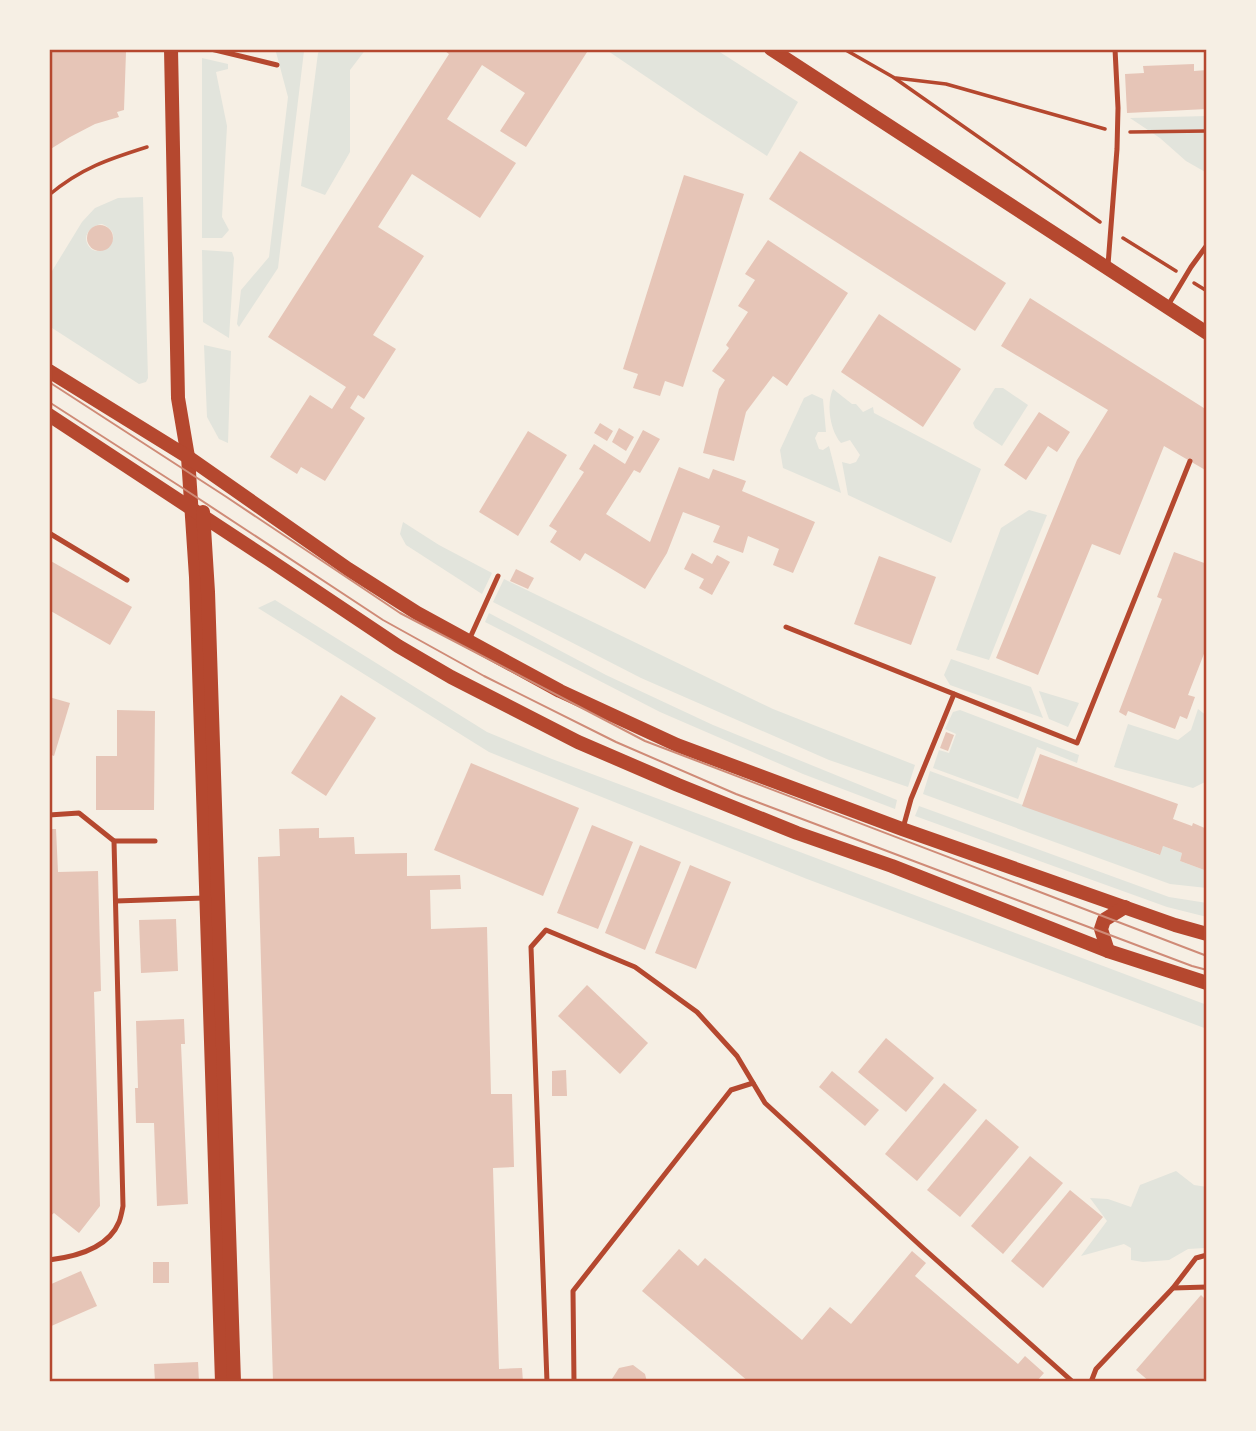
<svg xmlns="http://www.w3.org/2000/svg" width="1256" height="1431" font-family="'Nunito Sans',sans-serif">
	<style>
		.green { fill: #e2e4dc; fill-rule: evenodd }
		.building { fill: #e6c5b7 }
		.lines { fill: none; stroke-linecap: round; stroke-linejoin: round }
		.path { stroke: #b5482f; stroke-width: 3.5 }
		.service { stroke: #b5482f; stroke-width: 5 }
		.secondary { stroke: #b5482f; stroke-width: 14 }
		.tram { stroke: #cf8b77; stroke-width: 2 }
		.neatline { fill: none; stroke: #b5482f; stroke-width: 2.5 }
	</style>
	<rect width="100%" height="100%" fill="#f6efe4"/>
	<g class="green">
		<path d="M321,49H366L350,70V152L325,195L301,186L318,53Z"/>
		<path d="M605,49H715L798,102L767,156L700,113Z"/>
		<path d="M304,51L278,268L239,327L237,324L241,290L269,257L288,97L276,52Z"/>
		<path d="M202,58L228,64V69L216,72L227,126L222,217L229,230L222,238H202Z"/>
		<path d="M1207,116V173L1186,161L1160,138L1130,118Z"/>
		<path d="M143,197L148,378L146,382L139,384L49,326V276L82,222L95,208L118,198ZM102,224C131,236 96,265 87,243C83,233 93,225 102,224Z"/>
		<path d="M202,250L232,252L234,258L229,338L203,322Z"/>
		<path d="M204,345L231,351L228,443L219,439L207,417Z"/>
		<path d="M995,388H1003L1028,405L1002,446L975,428L973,423Z"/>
		<path d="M833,389L852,404H856L863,412L873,407L874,413L981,469L951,543L848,495L842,462L850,464L856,462L860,455L850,440L841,443C830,431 826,404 833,389Z"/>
		<path d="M812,394L823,399L826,432H818L815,438L819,449L823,450L829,446L841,493L783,468L780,450L804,398Z"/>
		<path d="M1029,510L1047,515L989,660L956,650L1001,528Z"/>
		<path d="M403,522L439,545L492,573L482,594L406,545L400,534Z"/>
		<path d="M504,579L773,709L915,765L908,787L829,760L641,678L493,602Z"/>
		<path d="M275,600L487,732L552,759L1207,1005V1029L807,879L489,752L258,608Z"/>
		<path d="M489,613L606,675L713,725L897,800L895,809L803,774L660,712L485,622Z"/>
		<path d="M951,659L1031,687L1043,718L950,685L944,675Z"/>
		<path d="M1039,691L1079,703L1068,727L1049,719Z"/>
		<path d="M1198,709L1207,716V781L1193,788L1114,767L1128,724L1178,740L1191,730Z"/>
		<path d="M960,710L1079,755L1077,763L1037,747L1018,799L933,768L939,750L949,753L956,734L945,729L953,712Z"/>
		<path d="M930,771L1159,855L1163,846L1182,853L1180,861L1207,871V888L1170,884L923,794Z"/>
		<path d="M919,806L1169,897L1207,903V917L1167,907L915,816Z"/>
		<path d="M1176,1171L1194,1185L1207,1187V1246L1205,1248L1188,1249L1169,1260L1143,1262L1131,1260V1248L1124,1244L1081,1256L1107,1221L1090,1198L1108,1199L1131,1207L1140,1185Z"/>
	</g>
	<g class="building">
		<path d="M49,49H121L126,52L124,110L117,112L119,117L95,124L70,137L49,150Z"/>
		<path d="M442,49H589L526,147L500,131L525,93L482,65L447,119L516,163L480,218L412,174L378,227L424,256L373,335L396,349L364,399L358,395L350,408L365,418L325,481L301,467L297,474L270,457L310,395L332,409L346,387L268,337L449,54Z"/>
		<path d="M1194,64V71L1207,70V109L1127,113L1125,74L1144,73L1143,66Z"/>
		<path d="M800,151L1006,283L975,331L769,199Z"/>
		<path d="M684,175L744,194L683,387L665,381L660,396L633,388L638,374L623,369Z"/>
		<circle cx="100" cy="238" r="13"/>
		<path d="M768,240L848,293L787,386L773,376L746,412L734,461L703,453L719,389L725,380L712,371L729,348L726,345L748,312L738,306L755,280L745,274Z"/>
		<path d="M1030,298L1207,410V471L1164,446L1120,555L1092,544L1038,675L996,658L1077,460L1108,410L1001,346Z"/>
		<path d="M879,314L961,369L923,427L841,372Z"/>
		<path d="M1039,412L1070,432L1057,452L1048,446L1026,480L1004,465Z"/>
		<path d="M600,423L613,431L607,441L594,433Z"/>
		<path d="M619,428L634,437L626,451L612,442Z"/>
		<path d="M643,430L660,439L640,473L634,470L606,514L650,542L679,467L709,479L713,469L746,481L742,491L815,522L793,573L773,565L779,549L748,536L743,553L713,542L720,526L683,512L667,553L645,589L585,553L580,561L550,542L557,531L549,526L584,472L579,469L594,444L625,464Z"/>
		<path d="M528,431L567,455L518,536L479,512Z"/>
		<path d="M1174,552L1207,564V646L1188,695L1195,697L1187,719L1180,716L1175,729L1128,711L1126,716L1119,712L1162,599L1157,597Z"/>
		<path d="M692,553L712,564L717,555L730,562L712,595L699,588L704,579L684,569Z"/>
		<path d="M879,556L936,577L911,645L854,624Z"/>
		<path d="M49,560L132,607L110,645L49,610Z"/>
		<path d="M516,569L534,578L528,589L510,581Z"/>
		<path d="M341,695L376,718L326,796L291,773Z"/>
		<path d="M49,697L70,703L54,756L49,754Z"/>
		<path d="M117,710L155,711L154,810H96V756H117Z"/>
		<path d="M946,732L954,735L948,751L940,748Z"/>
		<path d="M1040,754L1178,804L1173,819L1192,826L1193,823L1207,829V871L1180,861L1182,853L1163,846L1160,855L1022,806Z"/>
		<path d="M471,763L579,808L543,896L434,850Z"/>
		<path d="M592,825L633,842L598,929L557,913Z"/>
		<path d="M319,828V838L354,837L355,854L407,853V876L460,875L461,889L430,890L431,929L487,927L491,1094H512L514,1167L493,1168L499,1369L522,1368L523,1382H273L258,857L280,856L279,829Z"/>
		<path d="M49,829H56L58,872L98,871L101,991L94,992L100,1206L79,1233L54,1213L49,1217Z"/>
		<path d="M640,845L681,862L645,950L605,933Z"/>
		<path d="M690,865L731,882L696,969L655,953Z"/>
		<path d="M176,919L178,971L141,973L139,920Z"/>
		<path d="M587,985L648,1043L620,1074L558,1016Z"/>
		<path d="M184,1019L185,1044H181L188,1204L157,1206L154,1123H136L135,1088H138L136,1021Z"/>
		<path d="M886,1038L934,1078L906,1112L858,1072Z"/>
		<path d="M566,1070L567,1096H552V1071Z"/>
		<path d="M832,1071L879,1110L865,1126L819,1087Z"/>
		<path d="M944,1083L977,1110L917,1181L885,1154Z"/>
		<path d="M986,1119L1019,1147L960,1217L927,1190Z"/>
		<path d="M1030,1156L1063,1183L1003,1254L971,1226Z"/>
		<path d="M1070,1190L1103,1217L1043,1288L1011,1261Z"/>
		<path d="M679,1249L698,1266L705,1258L802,1340L830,1307L851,1324L912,1251L926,1263L915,1276L1018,1364L1025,1356L1044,1373L1036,1382H749L642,1291Z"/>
		<rect x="153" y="1262" width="16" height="21"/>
		<path d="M81,1271L97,1306L49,1327V1285Z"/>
		<path d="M1201,1295L1207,1301V1382H1150L1136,1370Z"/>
		<path d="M198,1362L199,1382H155L154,1364Z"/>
		<path d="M633,1365L645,1374L647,1382H610L619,1368Z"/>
	</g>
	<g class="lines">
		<g class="path">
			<path d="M844,49L893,77L1100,222"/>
			<path d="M896,78L946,84L1105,129"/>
			<path d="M1130,132L1207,131"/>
			<path d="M49,195C81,168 109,159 147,147"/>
			<path d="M1123,238L1176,271"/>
			<path d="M1194,283L1207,291"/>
		</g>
		<g class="service">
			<path d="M211,49L277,65"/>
			<path d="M1108,265L1117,149L1118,108L1115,49"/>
			<path d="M1167,307L1191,267L1207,245"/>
			<path d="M49,533L127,580"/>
			<path d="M786,627L1077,743L1190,461"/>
			<path d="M469,640L498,576"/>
			<path d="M49,815L79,813L114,841L123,1206C122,1211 121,1217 119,1222C108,1249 74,1257 49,1260"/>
			<path d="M903,828L911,799L954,694"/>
			<path d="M114,841H155"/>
			<path d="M116,901L204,898"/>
			<path d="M1173,1288L1196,1258L1207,1255"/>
			<path d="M547,1382L531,947L546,930L635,967L697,1012L737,1056L765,1103L923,1248L1073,1382"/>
			<path d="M574,1382L573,1291L731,1090L753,1083"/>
			<path d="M1091,1382L1096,1369L1173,1288L1207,1287"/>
		</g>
		<g class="secondary">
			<path d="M171,49L178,398L188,457L196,577L222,1382"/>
			<path d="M771,49L1207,333"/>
			<path d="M49,371L188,457L348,569L417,613L560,691L677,745L902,829L1175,925L1207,934"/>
			<path d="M49,415L268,559L398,646L451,677L578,742L678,785L797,833L892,866L1108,951L1207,983"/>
			<path d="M203,512L208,592L234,1382"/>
			<path d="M1108,951L1101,929L1104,920L1125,907"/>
		</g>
		<g class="tram">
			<path d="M49,382L225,496L400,613L645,741L1207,956"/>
			<path d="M49,402L181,487L383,620L484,676L616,742L736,794L1192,966L1207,970"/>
		</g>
	</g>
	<rect width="1256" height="1431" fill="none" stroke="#f6efe4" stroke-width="102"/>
	<rect x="51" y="51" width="1154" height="1329" class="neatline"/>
</svg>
